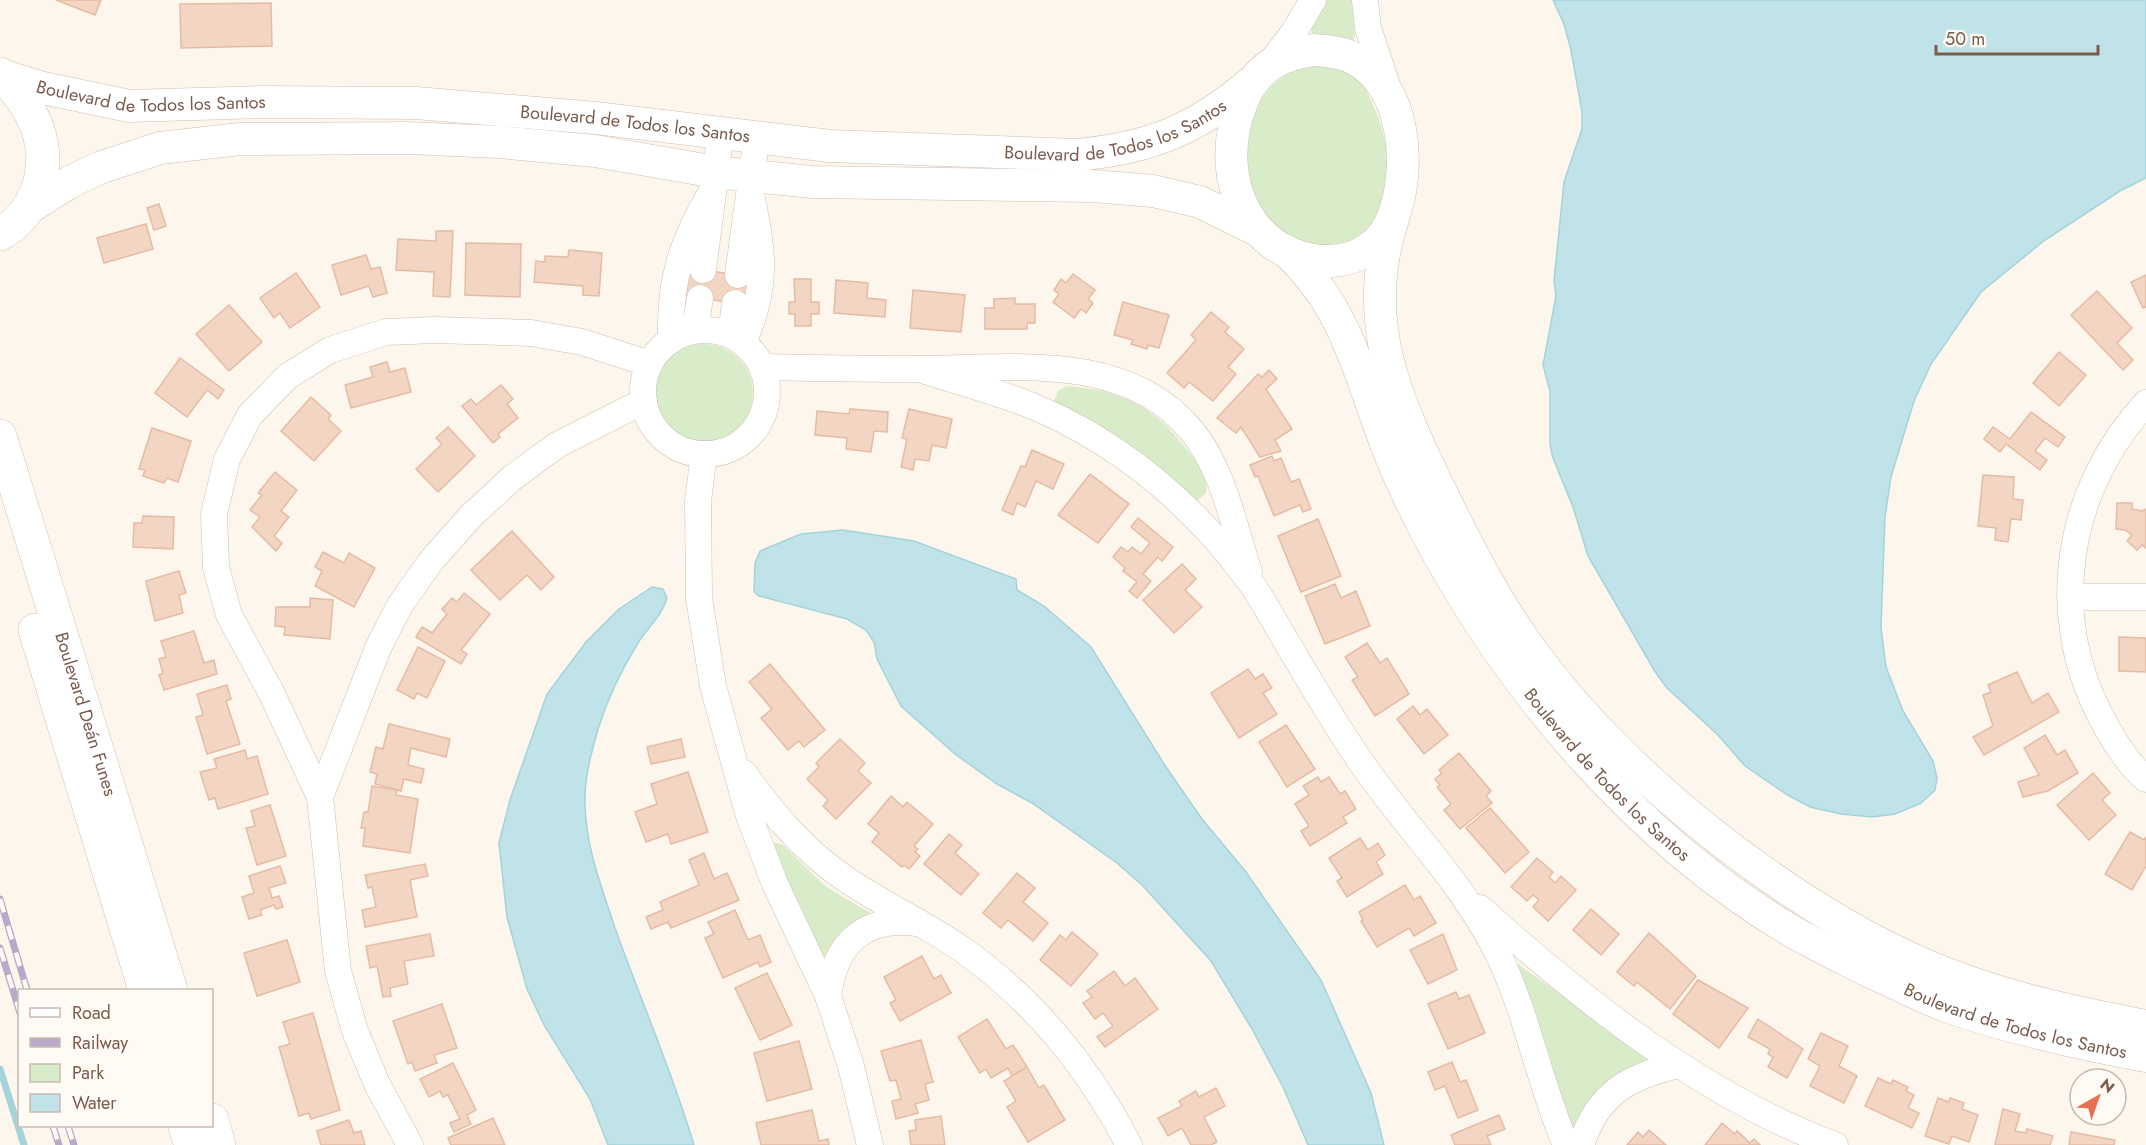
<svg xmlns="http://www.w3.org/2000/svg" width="2146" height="1145" font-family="Jost,sans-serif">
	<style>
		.green { fill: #d8ecc9 }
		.water { fill: #bfe3e8; stroke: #a5d3da; stroke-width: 1.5 }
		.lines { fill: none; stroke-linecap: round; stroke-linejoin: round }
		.stream { stroke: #a5d3da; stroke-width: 7 }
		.building { fill: #f3d5c3; stroke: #e6bba3; stroke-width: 1.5 }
		.minor-casing { stroke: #d1beb0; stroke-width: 27 }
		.tertiary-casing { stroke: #d1beb0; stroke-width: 33 }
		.secondary-casing { stroke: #d6c0b0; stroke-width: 34 }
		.minor { stroke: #fff; stroke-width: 26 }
		.tertiary { stroke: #fff; stroke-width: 32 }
		.secondary { stroke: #fff; stroke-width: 33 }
		.rail-casing { stroke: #b9a8c9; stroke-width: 7 }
		.rail { stroke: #fffaf3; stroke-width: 4.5; stroke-dasharray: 14; stroke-linecap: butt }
		.labels { text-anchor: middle; stroke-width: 5; stroke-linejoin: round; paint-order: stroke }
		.street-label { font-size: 18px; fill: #7a5c4d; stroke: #fffaf3 }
	</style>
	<rect width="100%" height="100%" fill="#fdf6ec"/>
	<g class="green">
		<path d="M1324,0H1352L1355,38L1346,46L1315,39L1311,30Z"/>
		<path d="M1316,62C1326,65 1343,66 1351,72C1362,80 1369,95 1374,107C1394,154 1390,184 1372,231L1324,253L1272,228L1253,203L1241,152L1255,107L1272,85L1296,68Z"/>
		<circle cx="704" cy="393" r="49"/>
		<path d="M1067,386C1123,390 1155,407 1189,452C1199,464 1209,477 1206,493L1197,501L1185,500L1053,403L1059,390Z"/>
		<path d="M775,843L782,844L825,886L875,916L823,962L771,848Z"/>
		<path d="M1512,960L1650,1057L1649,1066L1577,1132L1564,1130Z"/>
	</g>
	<g class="water">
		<path d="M1553,0H2146V178L2120,191L2045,240L1981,292L1931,364L1914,401L1891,477L1885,517L1881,627L1886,667L1903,711L1933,761L1937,778L1935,790L1921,803L1895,814L1872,817L1841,814L1810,807L1786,794L1745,766L1718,735L1666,687L1654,670L1588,556L1573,507L1553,458L1550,445V391L1543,365L1556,296L1554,281L1564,182L1582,129V112L1571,50L1564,24Z"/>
		<path d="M843,530L914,541L1016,579L1017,590L1044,606L1091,647L1166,767L1202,819L1246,872L1321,980L1371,1093L1384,1145H1308L1283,1087L1252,1029L1211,961L1143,886L1117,863L1032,803L997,784L955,754L901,706L877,659L874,642L866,630L847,619L759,596L754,592L755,563L760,551L801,534Z"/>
		<path d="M652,587L663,589L667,598C662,616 648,627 638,643C622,669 607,700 598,729C591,754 584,779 585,805C586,848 602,888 615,928C641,1001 672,1071 694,1145H608L590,1099L544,1025L527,989L507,917L499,843L510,800L547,694L586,642L619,609Z"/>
	</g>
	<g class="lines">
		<path class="stream" d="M0,1069L24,1145"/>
	</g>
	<g class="building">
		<path d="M56,0H101L95,15Z"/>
		<path d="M271,3L272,46L181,48L180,4Z"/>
		<path d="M159,204L166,226L154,230L147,208Z"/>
		<path d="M146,224L153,249L104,263L97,238Z"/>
		<path d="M436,231H453L450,297L433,296L434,272L396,270L398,239L436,241Z"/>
		<path d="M466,243L521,244L520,297L465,295Z"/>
		<path d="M569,250L602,253L599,296L583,295V286L534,282L536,261L545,262V256L568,257Z"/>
		<path d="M366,255L371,269L380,267L387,293L373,297L369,286L341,295L332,265Z"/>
		<path d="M687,267L749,277L745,305L682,295Z"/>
		<path d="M296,273L320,307L290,328L280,313L274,318L260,298Z"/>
		<path d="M1073,274L1095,290L1088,299L1093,303L1086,313L1081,309L1074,318L1053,302L1059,294L1054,290L1061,279L1066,283Z"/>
		<path d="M2146,275V307L2143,308L2131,282Z"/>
		<path d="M794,279H811V302H819V314H811V326H795V314H789V302H795Z"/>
		<path d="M836,280L868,283L867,298L886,300L885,317L834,313Z"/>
		<path d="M913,290L965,295L961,332L910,328Z"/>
		<path d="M2097,291L2132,328L2117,343L2133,360L2123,370L2071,315Z"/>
		<path d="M1015,298V304H1035V323H1027V329H985V308H994V299Z"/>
		<path d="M1123,302L1169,315L1159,348L1148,345L1147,349L1131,344L1133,340L1114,335Z"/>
		<path d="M229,305L262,342L229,371L196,334Z"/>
		<path d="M1211,312L1229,327L1225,332L1244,349L1228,367L1236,374L1213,401L1189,382L1184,388L1167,373L1196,340L1191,335Z"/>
		<path d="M2059,352L2086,375L2059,406L2033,383Z"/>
		<path d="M180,358L224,390L218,399L207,390L187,417L155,393Z"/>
		<path d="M387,362L390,372L405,368L411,392L351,408L345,385L373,377L370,367Z"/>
		<path d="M1269,370L1277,379L1266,389L1292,429L1275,440L1281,451L1260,457L1241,427L1236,433L1217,418L1258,374L1262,377Z"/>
		<path d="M501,385L513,399L507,404L518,418L498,434L500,437L493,443L462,406L471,399L476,405Z"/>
		<path d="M311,397L331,415L328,419L341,431L314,461L281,431Z"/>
		<path d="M850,409L888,412L887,432L874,431L871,452L846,449L847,438L815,435L817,411L849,414Z"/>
		<path d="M909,409L952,419L946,448L932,445L929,461L915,459L913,470L901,467L907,439L902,438Z"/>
		<path d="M2031,412L2065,437L2058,447L2045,438L2035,451L2047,460L2040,470L2006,444L2000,452L1984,439L1993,427L2010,439Z"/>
		<path d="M448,427L475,456L438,492L416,469L442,444L436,438Z"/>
		<path d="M152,428L191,441L178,482L167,478L164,483L143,476L145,470L139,469Z"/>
		<path d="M1032,450L1064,464L1053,489L1036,481L1025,507L1017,503L1013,515L1002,510L1021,466L1025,467Z"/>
		<path d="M1272,456L1274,461L1281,458L1291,482L1299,479L1311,509L1303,512L1300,505L1274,516L1258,476L1255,477L1250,465Z"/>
		<path d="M275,472L297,490L281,511L289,517L274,536L282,543L276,551L252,527L260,517L250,510L262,495L258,493Z"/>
		<path d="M1090,474L1129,504L1098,543L1058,515Z"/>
		<path d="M1983,475L2014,477L2013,499L2023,500L2021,520L2011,519L2008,542L1995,540L1996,528L1978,526Z"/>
		<path d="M2117,503H2132V509L2142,511L2146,509V548L2142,545L2137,550L2127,541L2132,535L2125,530L2116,529Z"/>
		<path d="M143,516L174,517L173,549L133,547L134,523H142Z"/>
		<path d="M1138,518L1173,547L1162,561L1158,557L1143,574L1151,581L1137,598L1129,591L1137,582L1123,571L1125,568L1113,557L1121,547L1128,552L1132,547L1141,554L1150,543L1131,527Z"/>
		<path d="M1318,519L1341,576L1301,592L1278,536Z"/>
		<path d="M512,531L554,577L541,590L527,575L500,600L471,570Z"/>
		<path d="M323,552L344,563L349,553L375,568L354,607L315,586L322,571L315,567Z"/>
		<path d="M1182,564L1196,579L1185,590L1202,607L1174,633L1143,600Z"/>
		<path d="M179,571L186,593L179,595L183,613L155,621L146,581Z"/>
		<path d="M1335,584L1341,598L1356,591L1370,626L1325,644L1305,596Z"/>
		<path d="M464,593L490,614L461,650L467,654L461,664L416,637L422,627L432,633L447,614L442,609L452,598L457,602Z"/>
		<path d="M310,598L333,600L330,639L284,635L285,627L275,626L276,607H310Z"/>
		<path d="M194,631L204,663L214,660L217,674L164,690L159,675L163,673L159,659L166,657L161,641Z"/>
		<path d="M2119,637L2146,638V672L2119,671Z"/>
		<path d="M1367,643L1380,663L1387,658L1409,694L1375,716L1352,680L1358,677L1345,657Z"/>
		<path d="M418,647L445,661L427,698L417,693L414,699L397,690Z"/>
		<path d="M770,664L825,730L804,747L799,741L788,750L761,718L772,709L749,682Z"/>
		<path d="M1248,669L1255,679L1263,674L1272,688L1263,693L1277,714L1239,738L1211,693Z"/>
		<path d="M2017,672L2032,703L2048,693L2059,712L1984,755L1973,737L1993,726L1983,695L1991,692L1988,685Z"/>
		<path d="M227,685L231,699L226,701L240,744L207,754L196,717L203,715L197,694Z"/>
		<path d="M1413,706L1420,715L1427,709L1448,735L1424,754L1397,719Z"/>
		<path d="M389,724L450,739L446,757L411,748L408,765L424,769L421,783L404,779L401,791L375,784L377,774L370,772L376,747L383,749Z"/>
		<path d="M1286,725L1315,769L1287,787L1259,742Z"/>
		<path d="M2045,735L2057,755L2065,750L2078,773L2048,791L2023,797L2018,782L2039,775L2024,748Z"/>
		<path d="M681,739L685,757L651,764L647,747Z"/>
		<path d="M840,739L865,763L858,771L871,783L836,819L823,806L828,800L807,779L819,767L816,763Z"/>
		<path d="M245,750L247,759L257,756L268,794L218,809L215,798L209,800L200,772L217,768L214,759Z"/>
		<path d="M1459,753L1491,791L1486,796L1492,803L1460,829L1444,810L1451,804L1437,787L1440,785L1435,779L1442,773L1439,770Z"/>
		<path d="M688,772L708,832L671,844L668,834L646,842L635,812L657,804L651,784Z"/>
		<path d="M2093,773L2110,793L2102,800L2116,815L2089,840L2057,805Z"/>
		<path d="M1318,777L1321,782L1329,777L1340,794L1345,791L1356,809L1343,817L1347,823L1310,846L1301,831L1309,826L1295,804L1309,795L1303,786Z"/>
		<path d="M372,786L397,790L396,795L418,799L410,853L363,846L365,828H361L364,812H368Z"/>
		<path d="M891,796L903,807L907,802L933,824L914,846L918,849L915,852L920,856L909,869L904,865L902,867L872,842L879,833L868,824Z"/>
		<path d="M270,805L286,856L257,865L246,828L255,826L251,811Z"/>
		<path d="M1490,808L1529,852L1505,873L1466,828Z"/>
		<path d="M2130,832L2144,840L2146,837V866L2132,890L2105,874Z"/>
		<path d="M949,834L962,845L955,853L979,874L961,895L924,864Z"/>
		<path d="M1360,838L1368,850L1378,843L1385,855L1376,862L1383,874L1347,897L1337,881L1342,878L1329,858Z"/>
		<path d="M704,853L714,879L727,873L739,900L671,928L668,922L651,929L646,917L663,910L660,902L699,885L689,860Z"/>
		<path d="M1537,858L1553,872L1549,877L1555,883L1561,876L1576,890L1548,921L1533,907L1539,900L1533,895L1527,901L1511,887Z"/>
		<path d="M425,864L428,876L410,880L417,917L365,927L362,910L376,907L372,887L368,888L365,875Z"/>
		<path d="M280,866L286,883L269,888L272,898L279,896L283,907L276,909L274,905L260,910L262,915L249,919L242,897L254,893L249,876Z"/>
		<path d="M1017,873L1035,888L1023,902L1048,923L1033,941L1008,920L1001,928L983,913Z"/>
		<path d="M1405,885L1414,900L1420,896L1436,923L1414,936L1409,928L1377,947L1361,921L1363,920L1359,912Z"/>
		<path d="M1591,909L1619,934L1601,955L1573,930Z"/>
		<path d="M735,910L748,940L760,935L771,962L760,967L758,962L723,978L705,938L714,934L708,922Z"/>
		<path d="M1072,932L1098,954L1071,986L1040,960L1060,935L1066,940Z"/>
		<path d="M1649,933L1696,976L1670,1009L1637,982L1634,986L1617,972Z"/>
		<path d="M430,934L434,956L404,961L408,984L390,988L391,996L383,997L377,966L370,968L366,946Z"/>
		<path d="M1443,934L1457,970L1428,984L1410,950Z"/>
		<path d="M287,940L300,982L257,996L244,953Z"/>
		<path d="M922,956L934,979L941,975L951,993L900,1021L890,1003L896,1000L884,977Z"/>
		<path d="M1114,971L1125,986L1135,978L1158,1009L1105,1047L1097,1037L1113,1026L1103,1013L1095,1019L1083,1003L1092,997L1087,991Z"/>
		<path d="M767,973L792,1025L760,1040L735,988Z"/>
		<path d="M1698,980L1748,1008L1719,1048L1673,1014Z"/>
		<path d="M1456,992L1459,999L1469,995L1485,1033L1448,1049L1428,1004Z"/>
		<path d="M442,1004L457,1048L434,1055L437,1063L415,1071L412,1062L408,1064L393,1021Z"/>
		<path d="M313,1013L340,1110L311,1119L309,1113L299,1116L279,1047L290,1044L283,1022Z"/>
		<path d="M987,1019L1006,1049L1013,1045L1027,1067L1012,1076L1008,1068L991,1078L986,1069L980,1073L958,1037Z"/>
		<path d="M1758,1019L1803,1049L1787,1078L1768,1067L1773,1057L1768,1054L1770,1049L1748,1037Z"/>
		<path d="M1821,1033L1848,1046L1839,1066L1857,1076L1844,1103L1810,1086L1820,1066L1808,1059Z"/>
		<path d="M921,1040L933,1082L925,1084L929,1100L915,1104L918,1113L896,1119L892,1101L901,1099L896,1080L890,1081L881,1051Z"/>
		<path d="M799,1041L812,1089L767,1101L754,1053Z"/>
		<path d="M1452,1062L1460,1082L1466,1080L1478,1110L1458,1118L1445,1086L1435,1090L1428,1072Z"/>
		<path d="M453,1063L476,1110L467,1115L471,1124L454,1132L450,1123L460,1119L448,1095L443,1097L440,1091L429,1097L420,1079Z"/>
		<path d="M1027,1067L1039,1088L1044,1085L1065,1120L1028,1142L1007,1107L1016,1101L1004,1081Z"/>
		<path d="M1878,1078L1891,1084L1893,1080L1908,1087L1906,1091L1914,1095L1908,1108L1919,1113L1912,1128L1865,1106Z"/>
		<path d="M1216,1088L1225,1106L1204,1117L1217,1142L1211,1145H1191L1182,1128L1168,1136L1158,1118L1182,1106L1179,1101L1196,1091L1199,1097Z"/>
		<path d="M1938,1098L1949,1102L1950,1098L1964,1103L1962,1109L1978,1115L1969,1142L1952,1136L1949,1144L1925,1136Z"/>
		<path d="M2003,1109L2020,1114L2015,1131L2026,1133L2027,1129L2053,1136L2050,1145H1995Z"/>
		<path d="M812,1110L819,1141L828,1139L829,1145H761L756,1123Z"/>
		<path d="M1499,1115L1505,1129L1487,1136L1491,1145H1455L1451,1135Z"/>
		<path d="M941,1116L945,1145H911L909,1131L916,1130L915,1120Z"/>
		<path d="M493,1118L505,1145H451L448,1138Z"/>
		<path d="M349,1120L354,1133L361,1131L365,1145H321L317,1131Z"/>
		<path d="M1722,1123L1735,1134L1737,1131L1750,1143L1754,1139L1760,1145H1705Z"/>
		<path d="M1649,1130L1666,1145H1627L1638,1132L1643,1137Z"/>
		<path d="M2071,1132L2115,1140L2114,1145H2069Z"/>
	</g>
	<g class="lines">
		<g class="minor-casing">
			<g id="minor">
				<path d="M1365,0L1368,28L1388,88"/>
				<path d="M1272,61L1294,32L1313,0"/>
				<path d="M703,270L721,131"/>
				<path d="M738,275L757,136"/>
				<path d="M695,330L700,298"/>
				<circle cx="705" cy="392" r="62"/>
				<path d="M731,335L735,303"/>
				<path d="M671,340C669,277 683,240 714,187"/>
				<path d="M743,342C769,287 763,247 750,190"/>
				<path d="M763,367C814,368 866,369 917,369C1009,369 1124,350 1191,430C1223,468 1234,526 1249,572"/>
				<path d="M919,369C956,381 994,391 1030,405C1120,442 1197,507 1253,586C1265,603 1275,623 1286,641C1310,682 1334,723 1361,762C1406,828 1464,883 1499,956C1528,1016 1539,1083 1566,1145"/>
				<path d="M2146,403C2067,489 2046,612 2101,717C2112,738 2127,764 2146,779"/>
				<path d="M704,454L698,501L699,598L713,686L749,816L775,884L828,996L851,1066L870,1145"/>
				<path d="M2070,597H2146"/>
				<path d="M744,773C773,814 804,851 847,880C884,905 926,924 963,950C1035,1001 1089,1068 1129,1145"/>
				<path d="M320,797L271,692L229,615L216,567L214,514L227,459L250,415L288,376L330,350L386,332L435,330L531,333L582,342L650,364"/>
				<path d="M1480,908C1582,1000 1705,1097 1835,1145"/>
				<path d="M828,996C835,944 863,916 917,923"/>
				<path d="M410,1145L377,1084L355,1031L338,971L320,797L378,648L400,605L431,561L470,517L512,478L557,445L644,401"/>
				<path d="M1581,1145C1598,1093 1628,1077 1678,1065"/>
			</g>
		</g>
		<g class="tertiary-casing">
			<g id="tertiary">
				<path d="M1314,50C1327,51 1342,52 1353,58C1406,85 1412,168 1393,217C1371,275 1295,272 1258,230C1227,194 1225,144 1242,102C1255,69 1279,54 1314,50Z"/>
				<path id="s1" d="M1,75L43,88L129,106L263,102L416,103L596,118L830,146L1077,155C1151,148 1198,129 1254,80"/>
				<path d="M29,208L68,183L99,168L160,148L240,139L408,138L499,142L595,151L716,172L812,182L1093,186L1153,191L1200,202L1259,231"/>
				<path d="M1393,219C1359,320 1396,399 1440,490C1468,547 1496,603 1534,654C1625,779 1801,918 1947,974C2011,999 2078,1013 2146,1026"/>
				<path id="s2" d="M1286,251C1349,309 1360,379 1390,454C1401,481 1414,508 1427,533C1511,691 1639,842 1795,933C1818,946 1843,958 1867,970C1895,983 1923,998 1952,1008C2016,1030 2080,1044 2146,1056"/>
			</g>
		</g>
		<g class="secondary-casing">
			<g id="secondary">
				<path d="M0,74C34,106 54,148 36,193C29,210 17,225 0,234"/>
				<path id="s3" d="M0,436L171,990"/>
				<path d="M35,630L145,990"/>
				<path d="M212,1120L219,1145"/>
				<path d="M185,1126L191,1145"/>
			</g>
		</g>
		<use href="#minor" class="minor"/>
		<use href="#tertiary" class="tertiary"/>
		<use href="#secondary" class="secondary"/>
		<g class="rail-casing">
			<g id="rail">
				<path d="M0,899L27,990"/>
				<path d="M0,948L20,1013"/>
				<path d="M53,1126L59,1145"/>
				<path d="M68,1126L74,1145"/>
			</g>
		</g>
		<use href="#rail" class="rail"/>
	</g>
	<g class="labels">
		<g class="street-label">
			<text dy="6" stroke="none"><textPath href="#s1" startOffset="153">Boulevard de Todos los Santos</textPath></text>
			<text dy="6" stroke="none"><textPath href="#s1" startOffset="639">Boulevard de Todos los Santos</textPath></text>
			<text dy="6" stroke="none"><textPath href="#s1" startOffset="1125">Boulevard de Todos los Santos</textPath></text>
			<text dy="6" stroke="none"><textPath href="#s3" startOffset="291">Boulevard Deán Funes</textPath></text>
			<text dy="6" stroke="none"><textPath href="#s2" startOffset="621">Boulevard de Todos los Santos</textPath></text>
			<text dy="6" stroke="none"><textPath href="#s2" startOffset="1107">Boulevard de Todos los Santos</textPath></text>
		</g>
	</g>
	<rect x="18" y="989" width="195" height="138" fill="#fffaf3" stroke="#cabbb1" stroke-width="1.5"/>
	<rect x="30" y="1008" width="30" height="9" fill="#ffffff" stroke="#cabbb1" stroke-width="1.5"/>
	<text x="72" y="1019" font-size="18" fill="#7a5c4d">Road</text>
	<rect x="30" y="1038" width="30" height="9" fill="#b9a8c9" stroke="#cabbb1" stroke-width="1.5"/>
	<text x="72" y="1049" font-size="18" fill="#7a5c4d">Railway</text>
	<rect x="30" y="1064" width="30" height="18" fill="#d8ecc9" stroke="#cabbb1" stroke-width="1.5"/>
	<text x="72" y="1079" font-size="18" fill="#7a5c4d">Park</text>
	<rect x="30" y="1094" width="30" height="18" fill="#bfe3e8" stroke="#cabbb1" stroke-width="1.5"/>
	<text x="72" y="1109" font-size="18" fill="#7a5c4d">Water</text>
	<g transform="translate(2098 1097) rotate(40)"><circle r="28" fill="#fffaf3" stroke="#cabbb1" stroke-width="1.5"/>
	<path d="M0-4.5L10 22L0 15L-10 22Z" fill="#e76f51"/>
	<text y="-9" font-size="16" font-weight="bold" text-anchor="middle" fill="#7a5c4d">N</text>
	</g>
	<path d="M1936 45v9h162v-9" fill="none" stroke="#7a5c4d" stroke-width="3"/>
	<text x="1945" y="45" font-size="18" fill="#7a5c4d" stroke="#fffaf3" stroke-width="4.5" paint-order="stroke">50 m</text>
</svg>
